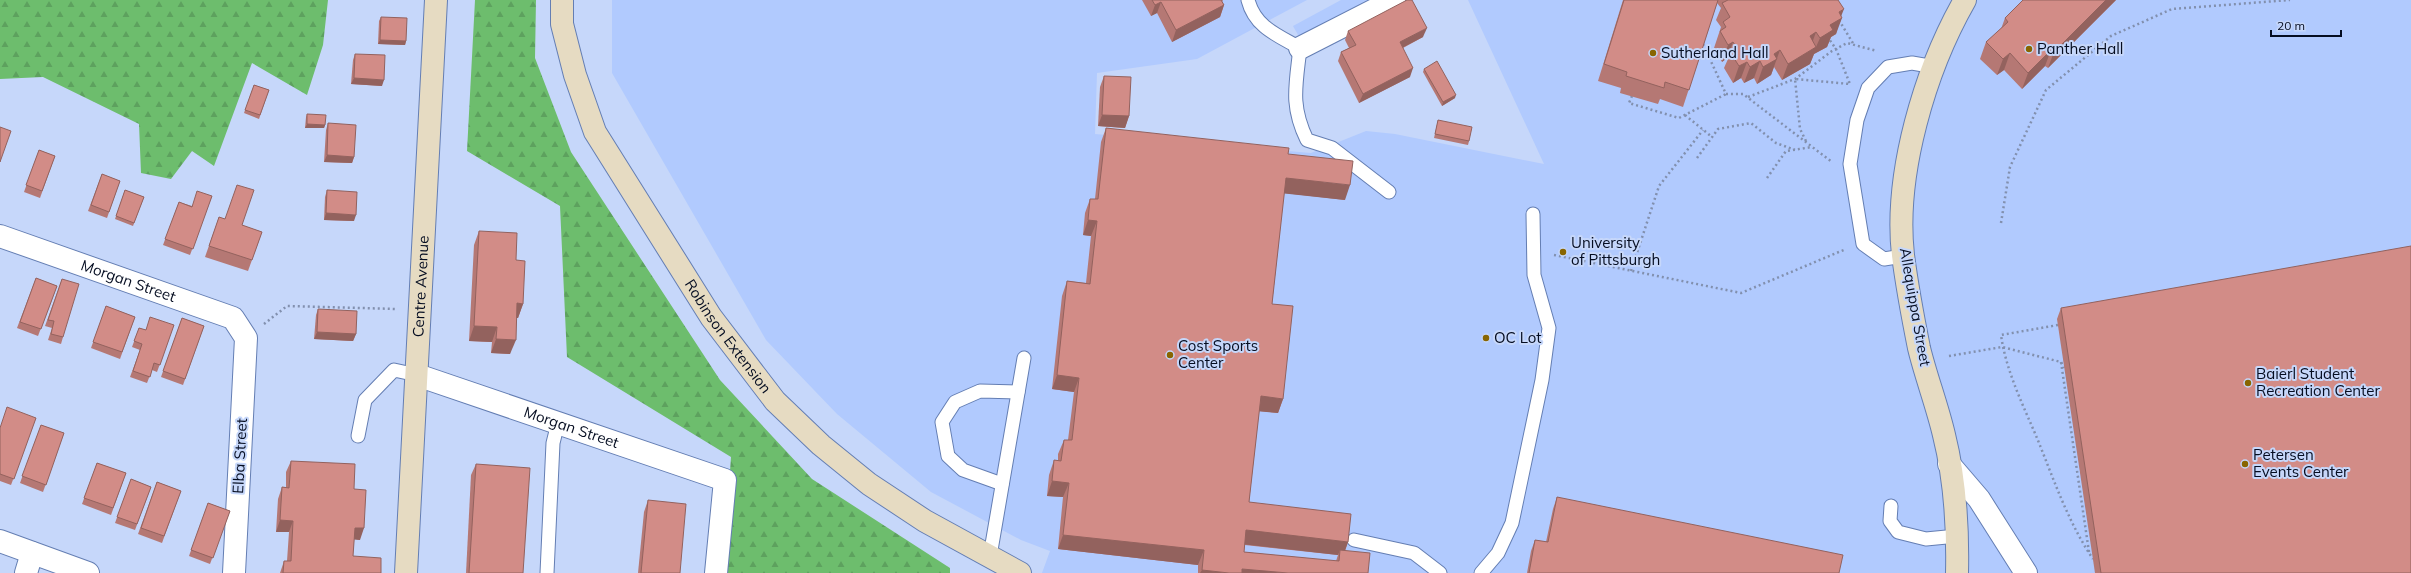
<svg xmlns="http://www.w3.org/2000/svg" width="2411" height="573" font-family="Mulish,sans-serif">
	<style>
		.built { fill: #b1cafe }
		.forest { fill: url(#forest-firs) }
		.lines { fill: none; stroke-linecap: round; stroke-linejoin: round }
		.lane-casing { stroke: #647eb3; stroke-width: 15 }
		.street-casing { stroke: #647eb3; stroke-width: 24 }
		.secondary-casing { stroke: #647eb3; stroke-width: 24 }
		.path { stroke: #8290ae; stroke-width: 2.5; stroke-dasharray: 2 3; stroke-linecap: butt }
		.lane { stroke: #fff; stroke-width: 13 }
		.street { stroke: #fff; stroke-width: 22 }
		.secondary { stroke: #e6dbc2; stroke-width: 22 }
		.wall { fill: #b57874; fill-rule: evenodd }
		.shaded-wall { fill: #93625e }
		.building { fill: #d28c87; stroke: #93625e }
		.poi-dot { fill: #886501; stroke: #c6d7fa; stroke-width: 1.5 }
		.labels { text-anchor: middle; stroke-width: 4; stroke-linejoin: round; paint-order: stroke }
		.poi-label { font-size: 15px; fill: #050d21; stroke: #c6d7fa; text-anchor: start }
		.street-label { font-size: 15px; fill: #050d21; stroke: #c6d7fa }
	</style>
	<defs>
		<pattern id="forest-firs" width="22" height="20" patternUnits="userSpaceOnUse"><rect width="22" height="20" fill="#6dbd6d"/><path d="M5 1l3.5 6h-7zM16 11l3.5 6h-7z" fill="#5da15e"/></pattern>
	</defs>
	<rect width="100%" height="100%" fill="#c6d7fa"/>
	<g class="built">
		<path d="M612,0H1307L1197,59L1097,73L1095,134L1311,153L1366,131L1395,134L1544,164L1468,0H2411V573H1042L1050,551L1021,540L931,492L837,414L766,340L612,73Z"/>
		<path d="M1341,0H1414L1309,54L1293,26Z"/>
	</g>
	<g class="forest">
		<path d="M0,0H328L323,45L307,95L252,63L214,166L192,151L171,179L141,173L139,124L43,77L0,79Z"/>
		<path d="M475,0H536L535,58L571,152L720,380L812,479L950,568V573H723L731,457L567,357L560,206L467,151Z"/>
	</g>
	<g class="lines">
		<g class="lane-casing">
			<g id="lane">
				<path d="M1248,0C1255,27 1277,35 1300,48C1296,85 1290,105 1307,140L1332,148L1389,192"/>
				<path d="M1903,256L1884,259L1863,244L1850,164L1857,120L1868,88L1888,67L1912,63L1935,67"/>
				<path d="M358,436L365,400L394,370L417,375"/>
				<path d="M1002,484L963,470L948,456L942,422L955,402L980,391L1018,392"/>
				<path d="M1891,506L1890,521L1898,532L1926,539L1957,536"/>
				<path d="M1354,540L1414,553L1440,573"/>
				<path d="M990,556L1024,358"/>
				<path d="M547,573L553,443L558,423"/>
				<path d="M1481,573L1498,553L1512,523L1542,380L1549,328L1534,275L1533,214"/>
			</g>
		</g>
		<g class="street-casing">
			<g id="street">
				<path d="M1300,48L1394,0"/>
				<path id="s1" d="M0,236L233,318L246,338L234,573"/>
				<path id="s2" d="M417,375L725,480L716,573"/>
				<path d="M1949,464L1979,499L2026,573"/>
				<path d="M0,541L88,573"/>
				<path d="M26,573L32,553"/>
			</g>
		</g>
		<g class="secondary-casing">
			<g id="secondary">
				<path id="s3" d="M562,0V24L575,75L595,132L711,317L775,401L821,445L869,484L925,521L1020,573"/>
				<path id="s4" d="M406,573L436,0"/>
				<path d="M1957,573C1958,528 1955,479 1944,435C1937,405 1926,377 1919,348C1913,318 1907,286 1903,255C1894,174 1925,70 1965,0"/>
			</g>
		</g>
		<g class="path">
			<path d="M1839,20L1854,45"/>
			<path d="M1703,44L1726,94H1743L1832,162"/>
			<path d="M1632,96L1629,103L1679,118L1726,94"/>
			<path d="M1748,97L1795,79L1832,51L1847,43L1877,51"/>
			<path d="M1685,115L1712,137"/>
			<path d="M1806,141L1800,129L1795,79L1850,84L1836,49L1829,39"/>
			<path d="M1697,158L1718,129L1751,123L1776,143L1795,150"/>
			<path d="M1767,178L1786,151L1812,147"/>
			<path d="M2001,223L2010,167L2046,90L2111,36L2172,9L2290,0"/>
			<path d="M1554,255L1741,293L1846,249"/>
			<path d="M1631,271L1659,186L1703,130"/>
			<path d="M264,324L287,306L397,309"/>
			<path d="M2058,325L2001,335C2006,371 2023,405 2037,438C2054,480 2068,522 2093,559"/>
			<path d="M1949,356L2002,347L2061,362L2064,368"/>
			<path d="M2061,362L2089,552"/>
		</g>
		<use href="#lane" class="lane"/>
		<use href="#street" class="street"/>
		<use href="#secondary" class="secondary"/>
	</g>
	<g class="wall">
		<path d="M1142,0H1223L1222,2L1224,5L1220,17L1172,42L1157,13L1151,16Z"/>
		<path d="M1623,0H1838L1841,16L1836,34L1831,37L1827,47L1814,54L1810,64L1782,80L1774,67L1771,75L1757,84L1754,78L1744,83L1741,78L1733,83L1724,68L1728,59L1727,58L1722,62L1714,48L1721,27L1716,20L1721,8L1717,3L1683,107L1660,99L1658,104L1620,93L1621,88L1598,81Z"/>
		<path d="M2116,0L2048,68L2045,66L2022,89L2004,70L1997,75L1980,59L1986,42L2001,29L2005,18Z"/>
		<path d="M381,17L406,41L405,45L378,44L379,21Z"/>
		<path d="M1348,31L1423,37L1403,48L1410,77L1359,103L1338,61L1341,52L1349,48L1345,40Z"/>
		<path d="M355,54L382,86L351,84L353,60Z"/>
		<path d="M1424,69L1455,98L1442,106L1423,72Z"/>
		<path d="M1104,76L1129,116L1125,128L1098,126L1100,87Z"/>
		<path d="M254,85L269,90L259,119L244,113Z"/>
		<path d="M307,114L325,125L324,128H305L306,117Z"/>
		<path d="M1438,120L1469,141L1468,145L1434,138Z"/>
		<path d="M328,123L354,157L352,163L324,162L326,130Z"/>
		<path d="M1106,128L1288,154L1345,200L1284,193L1272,304L1283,399L1278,413L1259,411L1249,502L1348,542L1345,551L1368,573H1198V565L1058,549L1063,497L1047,496L1049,475L1054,460L1058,461V454L1064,440H1068L1074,392L1052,389L1062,296L1067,281L1086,283L1091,236L1083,235L1085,213L1090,199H1095L1101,142ZM1245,545L1338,555L1336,561L1244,552Z"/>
		<path d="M39,150L55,156L40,198L24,192Z"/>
		<path d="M102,174L120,181L107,218L88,211Z"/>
		<path d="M125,190L144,197L133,226L115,219Z"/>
		<path d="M327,190L354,221L324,220L325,197Z"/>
		<path d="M212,196L190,255L163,245L179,202L192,206Z"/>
		<path d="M219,217L262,232L248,271L205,257Z"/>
		<path d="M479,231L516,260L523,304L518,318H516L510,354L491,353L492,342L469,341L474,245Z"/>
		<path d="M36,278L57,286L38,336L17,328Z"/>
		<path d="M62,279L63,337L61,344L48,340L52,328L45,326Z"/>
		<path d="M106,306L135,317L120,359L91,348Z"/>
		<path d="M2061,308L2411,573H2095L2057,319Z"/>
		<path d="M318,309L356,334L353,341L314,339L316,315Z"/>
		<path d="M182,318L204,326L183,385L161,377Z"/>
		<path d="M174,325L157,372L152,370L147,383L130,377L140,350L132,347L139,328L146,330Z"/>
		<path d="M36,418L11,485L0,481V428Z"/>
		<path d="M41,425L64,433L43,492L20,483Z"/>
		<path d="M291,461L354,489L360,540L354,539L353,556L381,573H280L284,561H287L289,532H276L278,499L282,487H286V472Z"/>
		<path d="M97,463L126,473L111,515L82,504Z"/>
		<path d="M476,464L523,573H466L471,475Z"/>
		<path d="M131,479L151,487L135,530L115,523Z"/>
		<path d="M157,482L181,491L162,543L138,534Z"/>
		<path d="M1557,497L1839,573H1527L1531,551L1535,540L1546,542L1553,509Z"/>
		<path d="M648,500L680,573H638L644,512Z"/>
		<path d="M208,503L230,511L210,564L189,556Z"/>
	</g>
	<g class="shaded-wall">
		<path d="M2106,0H2116L2048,68L2054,52Z"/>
		<path d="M1161,2L1157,13L1151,16L1155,5Z"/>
		<path d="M1224,5L1220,17L1172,42L1176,30Z"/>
		<path d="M1844,9L1840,19L1842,18L1836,34L1831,37L1827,47L1814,54L1810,64L1782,80L1788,64L1816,47L1820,38L1839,12Z"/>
		<path d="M1427,28L1423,37L1396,51L1400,42Z"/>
		<path d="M1816,32L1810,49V36Z"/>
		<path d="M380,40L406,41L405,45L378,44Z"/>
		<path d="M1733,42L1727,58L1722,62L1728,45Z"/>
		<path d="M1780,50L1771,75L1757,84L1763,67L1774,54Z"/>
		<path d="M2051,50L2045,66L2022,89L2028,73Z"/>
		<path d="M2010,53L2004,70L1997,75L2003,59Z"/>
		<path d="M1760,61L1754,78L1744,83L1750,67Z"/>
		<path d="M1747,62L1741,78L1733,83L1739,66Z"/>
		<path d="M1413,68L1410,77L1359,103L1363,94Z"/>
		<path d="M354,78L384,80L382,86L351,84Z"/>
		<path d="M1456,95L1455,98L1442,106L1443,102Z"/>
		<path d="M1102,115L1129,116L1125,128L1098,126Z"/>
		<path d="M307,124L325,125L324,128H305Z"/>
		<path d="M327,155L354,157L352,163L324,162Z"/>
		<path d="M1286,178L1350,185L1345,200L1280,193Z"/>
		<path d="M326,213L356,215L354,221L324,220Z"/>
		<path d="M1088,220L1097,221L1091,236L1083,235Z"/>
		<path d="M517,303L523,304L518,318H512Z"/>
		<path d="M474,326L497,327L492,342L469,341Z"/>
		<path d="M317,332L356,334L353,341L314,339Z"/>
		<path d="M496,339L516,340L510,354L491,353Z"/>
		<path d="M1057,375L1079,378L1074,392L1052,389Z"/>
		<path d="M1261,396L1283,399L1278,413L1256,411Z"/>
		<path d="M1052,481L1069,483L1063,497L1047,496Z"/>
		<path d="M280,520L293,521L289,532H276Z"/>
		<path d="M355,528H364L360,540L350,539Z"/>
		<path d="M1246,530L1348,542L1343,556L1340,550L1338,555L1241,544Z"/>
		<path d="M1063,535L1204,550L1198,565L1058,549Z"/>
		<path d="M1242,569L1288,573H1241Z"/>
		<path d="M1202,570L1229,573H1200Z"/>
	</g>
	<g class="building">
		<path d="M1152,0H1221L1224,5L1176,30L1161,2L1155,5Z"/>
		<path d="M1407,0H1412L1427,28L1400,42L1413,68L1363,94L1341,52L1356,45L1348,31Z"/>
		<path d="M1624,0H1718L1689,90L1665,82L1664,88L1626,76L1627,72L1604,64Z"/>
		<path d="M1728,0H1838L1844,9L1839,12L1842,18L1830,25L1833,30L1820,38L1816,32L1810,36L1816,47L1788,64L1780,50L1774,54L1777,59L1763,67L1760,61L1750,67L1747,62L1739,66L1730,52L1737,48L1733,42L1728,45L1720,31L1726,27L1723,22L1730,17L1722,3Z"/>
		<path d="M2023,0H2106L2054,52L2051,50L2028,73L2010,53L2003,59L1986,42L2008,22L2005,18Z"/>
		<path d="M381,17L407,18L406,41L380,40Z"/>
		<path d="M355,54L385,55L384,80L354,78Z"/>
		<path d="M1437,61L1456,95L1443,102L1424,69Z"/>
		<path d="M1104,76L1131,77L1129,116L1102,115Z"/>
		<path d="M254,85L269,90L260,115L245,110Z"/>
		<path d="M307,114L326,115L325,125L307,124Z"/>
		<path d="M1438,120L1472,127L1469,141L1435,134Z"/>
		<path d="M328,123L356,125L354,157L327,155Z"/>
		<path d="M0,127L11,131L0,162Z"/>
		<path d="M1106,128L1289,148L1288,154L1353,161L1350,185L1286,178L1272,304L1293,306L1283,399L1261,396L1249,502L1351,514L1348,542L1246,530L1244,552L1339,561L1340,550L1370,553L1368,573H1288L1242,569V573H1229L1202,570L1204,550L1063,535L1069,483L1052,481L1054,460L1061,461L1064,440H1072L1079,378L1057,375L1067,281L1090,284L1097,221L1088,220L1090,199H1098Z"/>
		<path d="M39,150L55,156L42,191L26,185Z"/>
		<path d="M102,174L120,181L109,212L91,205Z"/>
		<path d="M237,185L254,190L242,225L262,232L252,260L209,246L219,217L225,219Z"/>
		<path d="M125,190L144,197L134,223L116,216Z"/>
		<path d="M327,190L357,192L356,215L326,213Z"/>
		<path d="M197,191L212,196L193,249L165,239L179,202L192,207Z"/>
		<path d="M479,231L517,233L516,260L525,261L523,304L517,303L516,340L496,339L497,327L474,326Z"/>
		<path d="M2411,246V573H2101L2061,308Z"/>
		<path d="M36,278L57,286L41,329L20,322Z"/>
		<path d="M62,279L79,284L63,337L51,334L54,321L48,320Z"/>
		<path d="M106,306L135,317L122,352L93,342Z"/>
		<path d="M318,309L357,311L356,334L317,332Z"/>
		<path d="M150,317L174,325L160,365L154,363L150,377L133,371L142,344L134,341L139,328L146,330Z"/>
		<path d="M182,318L204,326L185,379L163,371Z"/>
		<path d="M7,407L36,418L14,479L0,474V428Z"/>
		<path d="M41,425L64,433L46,485L22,476Z"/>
		<path d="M291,461L355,464L354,489L366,490L364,528H355L353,556L381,558V573H283L284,561H291L293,521L280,520L282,487L289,488Z"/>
		<path d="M97,463L126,473L113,508L84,498Z"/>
		<path d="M476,464L530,468L523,573H469Z"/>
		<path d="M131,479L151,487L137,524L117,517Z"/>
		<path d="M157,482L181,491L164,536L141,528Z"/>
		<path d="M1557,497L1843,555L1839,573H1529L1535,540L1548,542Z"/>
		<path d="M648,500L686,504L680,573H641Z"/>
		<path d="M208,503L230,511L213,558L191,550Z"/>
	</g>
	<g class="poi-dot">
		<circle cx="2029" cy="49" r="4"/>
		<circle cx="1653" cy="53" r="4"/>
		<circle cx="1563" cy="252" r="4"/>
		<circle cx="1486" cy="338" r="4"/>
		<circle cx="1170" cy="355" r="4"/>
		<circle cx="2248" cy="383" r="4"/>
		<circle cx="2245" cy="464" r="4"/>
	</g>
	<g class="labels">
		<g class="poi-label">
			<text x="2037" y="54">Panther Hall</text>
			<text x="1661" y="58">Sutherland Hall</text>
			<text x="1571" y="248">University<tspan x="1571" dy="17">of Pittsburgh</tspan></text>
			<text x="1494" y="343">OC Lot</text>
			<text x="1178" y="351">Cost Sports<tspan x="1178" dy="17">Center</tspan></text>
			<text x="2256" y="379">Baierl Student<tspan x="2256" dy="17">Recreation Center</tspan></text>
			<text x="2253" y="460">Petersen<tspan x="2253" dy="17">Events Center</tspan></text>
		</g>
		<g class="street-label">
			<text dy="5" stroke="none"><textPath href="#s1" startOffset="136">Morgan Street</textPath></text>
			<text dy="5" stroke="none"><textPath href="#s4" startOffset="287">Centre Avenue</textPath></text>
			<text transform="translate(1915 307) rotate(80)" y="5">Allequippa Street</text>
			<text dy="5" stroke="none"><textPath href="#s3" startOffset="381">Robinson Extension</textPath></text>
			<text dy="5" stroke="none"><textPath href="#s2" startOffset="163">Morgan Street</textPath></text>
			<text transform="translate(240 456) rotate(-87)" y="5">Elba Street</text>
		</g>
	</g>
	<path d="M2271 30v6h70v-6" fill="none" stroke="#050d21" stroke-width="2"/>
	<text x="2277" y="30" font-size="12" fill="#050d21" stroke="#c6d7fa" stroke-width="3" paint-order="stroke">20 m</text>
</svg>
